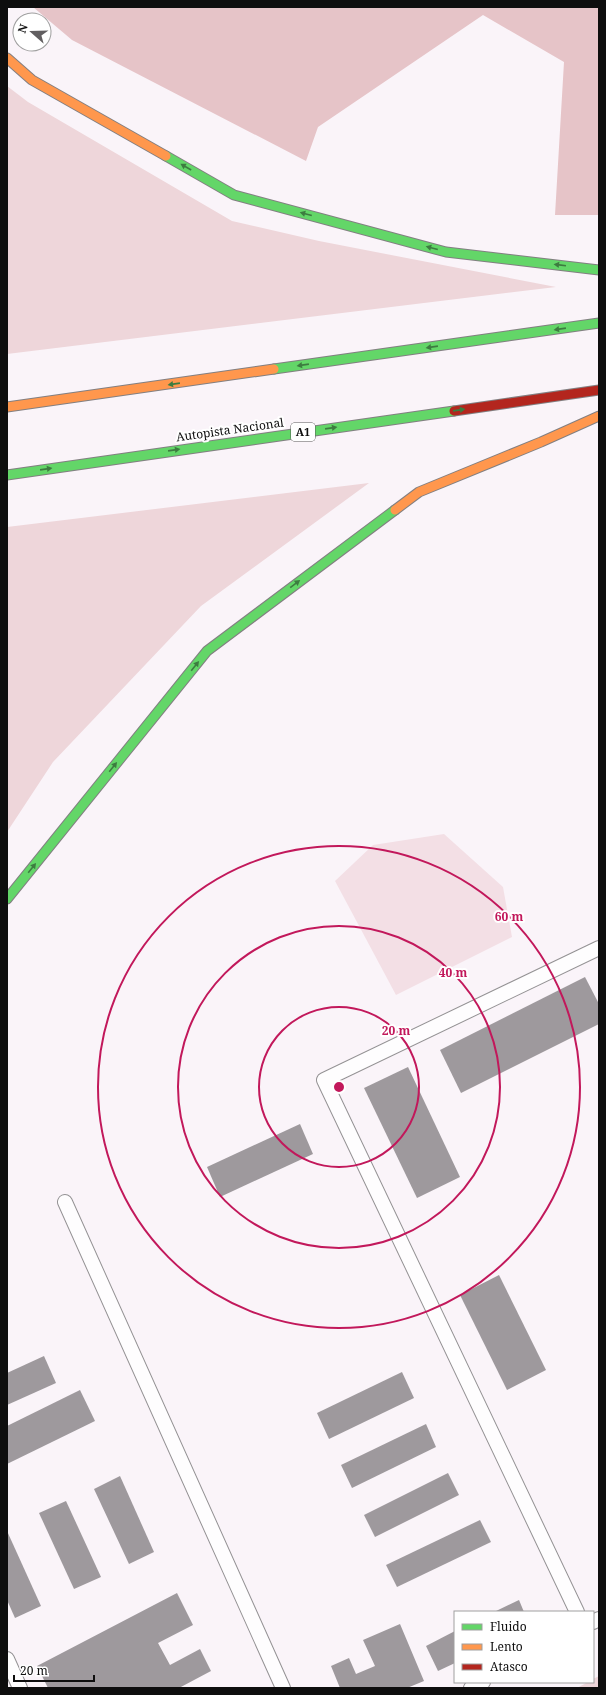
<svg xmlns="http://www.w3.org/2000/svg" width="606" height="1695" font-family="'Noto Serif',serif">
	<style>
		.green { fill: #eed6da }
		.forest { fill: #e6c4c8 }
		.pitch { fill: #f3dfe5 }
		.building { fill: #9e999d }
		.lines { fill: none; stroke-linecap: round; stroke-linejoin: round }
		.lane-casing { stroke: #949294; stroke-width: 16 }
		.fast-casing { stroke: #827f81; stroke-width: 11 }
		.slow-casing { stroke: #827f81; stroke-width: 11 }
		.jam-casing { stroke: #827f81; stroke-width: 11 }
		.lane { stroke: #fefdfe; stroke-width: 14 }
		.fast { stroke: #63d668; stroke-width: 9 }
		.slow { stroke: #ff974d; stroke-width: 9 }
		.jam { stroke: #b3261e; stroke-width: 9 }
		.oneway { fill: #3d7c40 }
		.ring { fill: none; stroke: #c2185b; stroke-width: 2 }
		.labels { text-anchor: middle; stroke-width: 4; stroke-linejoin: round; paint-order: stroke }
		.shield { fill: #fff; stroke: #565656; stroke-width: 1 }
		.shield-label { font-size: 11px; font-weight: bold; fill: #0e0e0e }
		.street-label { font-size: 12px; fill: #0e0e0e; stroke: #fff }
		.centre { fill: #c2185b; stroke: #fff; stroke-width: 2 }
		.ring-label { font-size: 12px; text-anchor: middle; font-weight: bold; fill: #c2185b; stroke: #fff; stroke-width: 4; stroke-linejoin: round; paint-order: stroke }
	</style>
	<rect width="100%" height="100%" fill="#faf4f9"/>
	<g class="green">
		<path d="M7,86L28,102L232,221L319,241L556,287L7,354Z"/>
		<path d="M369,483L201,606L53,762L7,832V527Z"/>
		<path d="M599,1676V1688H577L588,1682H593V1679Z"/>
	</g>
	<path class="forest" d="M33,7H599V215H555L564,62L483,15L318,127L306,161L72,40Z"/>
	<path class="pitch" d="M444,834L503,887L512,937L396,995L335,881L373,845Z"/>
	<g class="building">
		<path d="M585,977L599,1004V1024L461,1093L440,1050Z"/>
		<path d="M408,1067L460,1177L417,1198L364,1088Z"/>
		<path d="M300,1124L313,1154L220,1197L207,1167Z"/>
		<path d="M499,1275L546,1370L507,1390L460,1295Z"/>
		<path d="M44,1356L56,1383L7,1405V1373Z"/>
		<path d="M402,1372L414,1398L329,1439L317,1413Z"/>
		<path d="M80,1390L95,1421L7,1464V1426Z"/>
		<path d="M426,1424L436,1447L352,1488L341,1465Z"/>
		<path d="M448,1473L459,1495L375,1537L364,1515Z"/>
		<path d="M120,1476L154,1552L129,1564L94,1489Z"/>
		<path d="M66,1501L101,1577L74,1589L39,1513Z"/>
		<path d="M480,1520L491,1542L397,1587L386,1565Z"/>
		<path d="M7,1531L41,1606L15,1618L7,1600Z"/>
		<path d="M177,1593L193,1625L158,1643L170,1665L200,1649L211,1671L179,1688H48L37,1666Z"/>
		<path d="M519,1600L524,1612H494Z"/>
		<path d="M400,1624L424,1681L407,1688H340L331,1666L349,1658L356,1674L375,1666L363,1640Z"/>
		<path d="M455,1631V1663L438,1671L426,1646Z"/>
	</g>
	<g class="lines">
		<g class="lane-casing">
			<g id="lane">
				<path d="M65,1202L283,1688"/>
				<path d="M577,1612L324,1080L599,948"/>
				<path d="M593,1622L599,1619"/>
				<path d="M7,1659L20,1688"/>
				<path d="M471,1688L483,1682"/>
			</g>
		</g>
		<g class="fast-casing">
			<g id="fast">
				<path d="M166,156L234,195L446,252L599,270"/>
				<path d="M274,369L599,323"/>
				<path d="M7,475L454,411"/>
				<path d="M7,899L207,651L395,510"/>
			</g>
		</g>
		<g class="slow-casing">
			<g id="slow">
				<path d="M7,58L32,80L166,156"/>
				<path d="M7,407L274,369"/>
				<path d="M395,510L419,492L541,442L599,416"/>
			</g>
		</g>
		<g class="jam-casing">
			<path id="jam" d="M454,411L599,390"/>
		</g>
		<use href="#lane" class="lane"/>
		<use href="#fast" class="fast"/>
		<use href="#slow" class="slow"/>
		<use href="#jam" class="jam"/>
	</g>
	<defs><path id="oneway-solid" d="M-6-.8H1V-3.2L6.5 0L1 3.2V.8H-6Z"/></defs>
	<g class="oneway">
		<use href="#oneway-solid" transform="translate(186 167) rotate(-150)"/>
		<use href="#oneway-solid" transform="translate(306 214) rotate(-165)"/>
		<use href="#oneway-solid" transform="translate(432 248) rotate(-165)"/>
		<use href="#oneway-solid" transform="translate(560 265) rotate(-173)"/>
		<use href="#oneway-solid" transform="translate(560 329) rotate(172)"/>
		<use href="#oneway-solid" transform="translate(432 347) rotate(172)"/>
		<use href="#oneway-solid" transform="translate(303 365) rotate(172)"/>
		<use href="#oneway-solid" transform="translate(174 384) rotate(172)"/>
		<use href="#oneway-solid" transform="translate(459 410) rotate(-8)"/>
		<use href="#oneway-solid" transform="translate(331 428) rotate(-8)"/>
		<use href="#oneway-solid" transform="translate(174 450) rotate(-8)"/>
		<use href="#oneway-solid" transform="translate(46 469) rotate(-8)"/>
		<use href="#oneway-solid" transform="translate(295 584) rotate(-37)"/>
		<use href="#oneway-solid" transform="translate(195 666) rotate(-51)"/>
		<use href="#oneway-solid" transform="translate(113 767) rotate(-51)"/>
		<use href="#oneway-solid" transform="translate(32 868) rotate(-51)"/>
	</g>
	<g class="ring">
		<circle cx="339" cy="1087" r="80"/>
		<circle cx="339" cy="1087" r="161"/>
		<circle cx="339" cy="1087" r="241"/>
	</g>
	<g class="labels">
		<rect class="shield" x="291" y="423" width="24" height="18" rx="3"/>
		<g class="shield-label">
			<text x="303" y="436">A1</text>
		</g>
		<g class="street-label">
			<text transform="translate(230 430) rotate(-8)" y="4">Autopista Nacional</text>
		</g>
	</g>
	<circle cx="339" cy="1087" r="6" class="centre"/>
	<g class="ring-label">
		<text x="509" y="921">60 m</text>
		<text x="453" y="977">40 m</text>
		<text x="396" y="1035">20 m</text>
	</g>
	<rect width="606" height="1695" fill="none" stroke="#0e0e0e" stroke-width="16"/>
	<rect x="454" y="1611" width="140" height="72" fill="#ffffff" stroke="#9f9f9f"/>
	<rect x="462" y="1624" width="20" height="6" fill="#63d668" stroke="#9f9f9f"/>
	<text x="490" y="1631" font-size="12" fill="#0e0e0e">Fluido</text>
	<rect x="462" y="1644" width="20" height="6" fill="#ff974d" stroke="#9f9f9f"/>
	<text x="490" y="1651" font-size="12" fill="#0e0e0e">Lento</text>
	<rect x="462" y="1664" width="20" height="6" fill="#b3261e" stroke="#9f9f9f"/>
	<text x="490" y="1671" font-size="12" fill="#0e0e0e">Atasco</text>
	<g transform="translate(32 32) rotate(290)"><circle r="19" fill="#ffffff" stroke="#9f9f9f"/>
	<path d="M0-3L7 15L0 10L-7 15Z" fill="#615e60"/>
	<text y="-6" font-size="11" font-weight="bold" text-anchor="middle" fill="#0e0e0e">N</text>
	</g>
	<path d="M14 1675v6h80v-6" fill="none" stroke="#0e0e0e" stroke-width="2"/>
	<text x="20" y="1675" font-size="12" fill="#0e0e0e" stroke="#ffffff" stroke-width="3" paint-order="stroke">20 m</text>
</svg>
